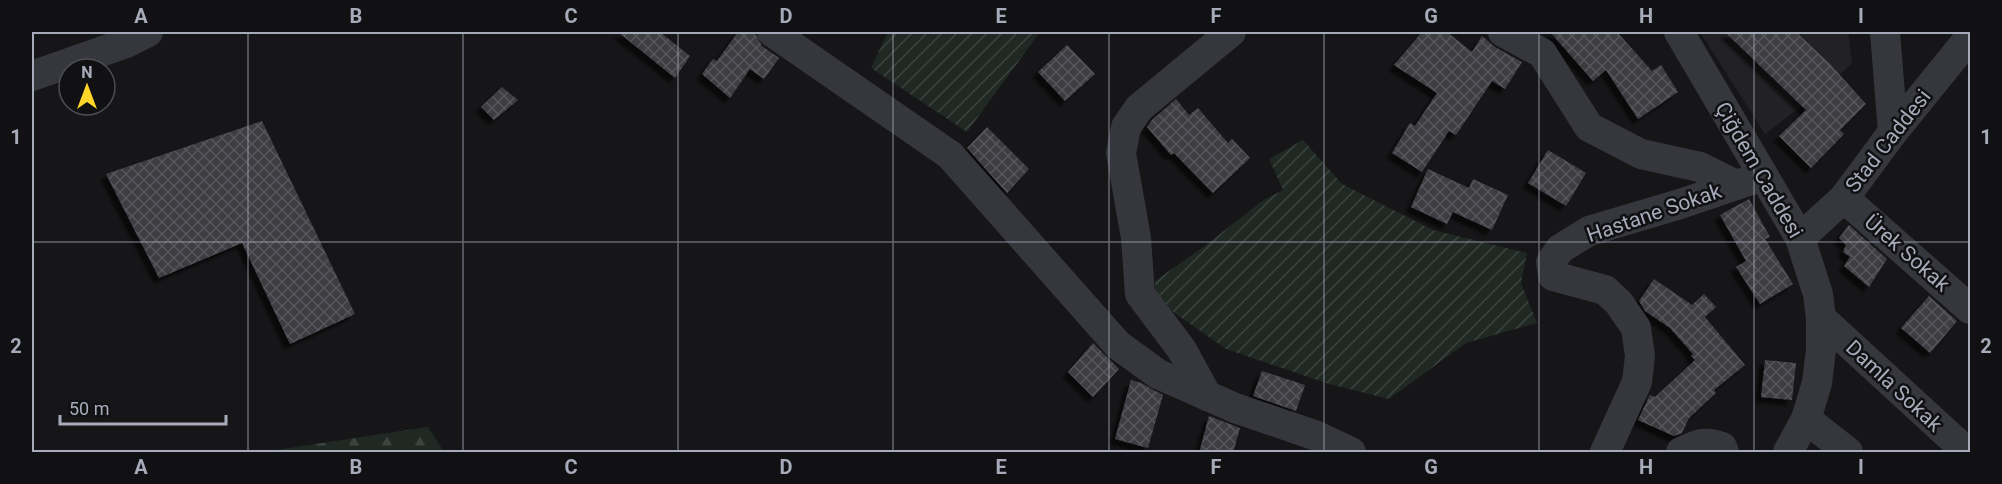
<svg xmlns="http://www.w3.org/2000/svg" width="2002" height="484" font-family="Roboto,sans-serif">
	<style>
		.built { fill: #222225 }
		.forest { fill: url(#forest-firs) }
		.garden { fill: url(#garden-furrows) }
		.building { fill: url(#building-cross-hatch); filter: url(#shadow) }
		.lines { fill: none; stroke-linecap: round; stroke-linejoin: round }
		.minor { stroke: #36373d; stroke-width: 30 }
		.grid { fill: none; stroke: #a7aab9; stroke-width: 1.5; stroke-opacity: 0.55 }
		.labels { text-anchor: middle; stroke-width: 5; stroke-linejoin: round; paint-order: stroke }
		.street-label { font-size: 21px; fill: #a7aab9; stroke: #111113 }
		.neatline { fill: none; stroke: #a7aab9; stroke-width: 2 }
		.grid-label { font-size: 20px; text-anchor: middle; font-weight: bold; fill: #a7aab9 }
	</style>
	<defs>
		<pattern id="forest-firs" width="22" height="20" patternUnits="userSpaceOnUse" patternTransform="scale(1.5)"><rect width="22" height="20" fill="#1f2822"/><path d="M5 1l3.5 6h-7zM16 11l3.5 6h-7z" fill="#3d4440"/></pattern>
		<pattern id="garden-furrows" width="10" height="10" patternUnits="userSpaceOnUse" patternTransform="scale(1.5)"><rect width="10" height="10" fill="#1f2822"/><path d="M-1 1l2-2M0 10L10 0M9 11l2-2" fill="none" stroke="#3d4440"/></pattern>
		<pattern id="building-cross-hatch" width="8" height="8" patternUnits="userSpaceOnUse" patternTransform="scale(1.5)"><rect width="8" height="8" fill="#3d3e43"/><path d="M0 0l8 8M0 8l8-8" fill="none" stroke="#56575c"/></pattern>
		<filter id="shadow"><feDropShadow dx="-5.5" dy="5.5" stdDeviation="1.5" flood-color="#0009"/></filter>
	</defs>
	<rect width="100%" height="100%" fill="#161618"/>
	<path class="built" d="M1700,32H1848L1852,63L1829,85L1765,134Z"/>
	<path class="forest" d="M428,427L444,452H263L427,427Z"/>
	<g class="garden">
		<path d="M888,32H1040L967,132L871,68Z"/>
		<path d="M1303,140L1342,184L1433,230L1527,253L1521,283L1537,323L1466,343L1389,399L1329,384L1226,349L1156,300L1155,281L1206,245L1262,201L1283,190L1269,159Z"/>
	</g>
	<g class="building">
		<path d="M618,32H660L690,56L675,78Z"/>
		<path d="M738,32H750L756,35L762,46L779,58L764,79L750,69L730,98L702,74L713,59L717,61Z"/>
		<path d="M1422,32H1447L1472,52L1482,36L1495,47L1522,62L1505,89L1492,81L1456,135L1449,131L1422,172L1392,153L1410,123L1415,126L1437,93L1394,65Z"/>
		<path d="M1550,32H1617L1652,71L1661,65L1678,92L1638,119L1606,70L1593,81Z"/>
		<path d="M1725,32H1796L1829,63L1866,104L1840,130L1844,134L1811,168L1779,136L1806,110Z"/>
		<path d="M1067,45L1095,74L1065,101L1038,72Z"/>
		<path d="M502,87L518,100L494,120L481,107Z"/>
		<path d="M1176,99L1189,115L1198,108L1228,143L1232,139L1250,158L1213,193L1174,153L1171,155L1147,127L1152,120Z"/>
		<path d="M262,121L355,314L290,344L242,243L159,278L106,174Z"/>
		<path d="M987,127L1029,169L1007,193L967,148Z"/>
		<path d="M1548,150L1586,173L1566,206L1528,183Z"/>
		<path d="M1428,169L1469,188L1473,179L1508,195L1492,230L1453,212L1447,224L1411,207Z"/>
		<path d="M1749,199L1770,237L1765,239L1793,284L1760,304L1736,267L1746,261L1720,215Z"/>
		<path d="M1849,225L1887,259L1869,287L1844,266L1850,257L1843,252L1846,245L1839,238Z"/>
		<path d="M1654,279L1692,305L1704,294L1716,307L1705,317L1745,365L1714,390L1716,393L1689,418L1682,433L1674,436L1638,420L1650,395L1655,397L1695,360L1691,356L1693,354L1670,328L1645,311L1639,301Z"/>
		<path d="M1929,296L1957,321L1930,353L1901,328Z"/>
		<path d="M1093,343L1119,369L1093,397L1068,372Z"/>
		<path d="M1765,360L1796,363L1792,400L1761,397Z"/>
		<path d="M1262,371L1305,385L1296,411L1253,396Z"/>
		<path d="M1131,380L1141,383L1163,395L1148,448L1115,439Z"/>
		<path d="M1209,416L1240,428L1233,453H1199Z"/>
	</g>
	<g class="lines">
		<g class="minor">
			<path d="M772,32L950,155L1118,345L1158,374L1235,408L1317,436L1351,452"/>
			<path d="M1503,32L1542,53L1589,127L1641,154L1700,167L1736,185"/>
			<path d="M1679,32L1800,238L1818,294L1821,318V350L1817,383L1806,419L1788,452"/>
			<path d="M1885,32L1893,132"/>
			<path d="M32,76L126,43L148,32"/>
			<path d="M1844,198L1970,309"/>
			<path d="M1800,238L1844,198L1893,132L1970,37"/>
			<path d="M1821,318L1967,452"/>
			<path d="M1207,396L1182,350L1140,294L1136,238L1121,153L1126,127L1139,108L1231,32"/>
			<path d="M1806,419L1848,452"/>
			<path d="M1605,452L1637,382L1640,356L1636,328L1619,303L1605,290L1553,276L1551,262L1560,249L1589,231L1680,204L1763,176"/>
			<path d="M1681,452C1697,445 1704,440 1722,447L1724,452"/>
		</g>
	</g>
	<path class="grid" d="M248,32V452M463,32V452M678,32V452M893,32V452M1109,32V452M1324,32V452M1539,32V452M1754,32V452M32,242H1970"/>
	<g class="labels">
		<g class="street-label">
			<text transform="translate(1888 141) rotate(-52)" y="7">Stad Caddesi</text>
			<text transform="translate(1759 170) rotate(60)" y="7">Çiğdem Caddesi</text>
			<text transform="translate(1654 213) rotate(-19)" y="7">Hastane Sokak</text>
			<text transform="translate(1907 253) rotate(41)" y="7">Ürek Sokak</text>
			<text transform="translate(1894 386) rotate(43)" y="7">Damla Sokak</text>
		</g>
	</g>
	<rect width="2002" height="484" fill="none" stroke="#111113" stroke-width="66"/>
	<g transform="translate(87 87)"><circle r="28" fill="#111113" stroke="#4d4e55" stroke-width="1.5"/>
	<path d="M0-4.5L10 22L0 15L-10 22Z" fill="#ffd627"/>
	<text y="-9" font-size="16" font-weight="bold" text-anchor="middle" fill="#a7aab9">N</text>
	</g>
	<path d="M60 415v9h166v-9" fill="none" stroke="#a7aab9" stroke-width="3"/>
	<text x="69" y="415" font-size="18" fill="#a7aab9" stroke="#111113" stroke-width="4.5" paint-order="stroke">50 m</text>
	<rect x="33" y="33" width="1936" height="418" class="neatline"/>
	<g class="grid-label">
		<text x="141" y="23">A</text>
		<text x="356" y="23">B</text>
		<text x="571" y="23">C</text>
		<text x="786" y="23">D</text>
		<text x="1001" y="23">E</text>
		<text x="1216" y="23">F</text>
		<text x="1431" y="23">G</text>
		<text x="1646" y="23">H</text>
		<text x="1861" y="23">I</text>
		<text x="16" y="144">1</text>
		<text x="1986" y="144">1</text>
		<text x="16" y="353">2</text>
		<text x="1986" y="353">2</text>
		<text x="141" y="474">A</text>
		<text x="356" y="474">B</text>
		<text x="571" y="474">C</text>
		<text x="786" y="474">D</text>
		<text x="1001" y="474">E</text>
		<text x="1216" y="474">F</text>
		<text x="1431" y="474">G</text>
		<text x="1646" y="474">H</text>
		<text x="1861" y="474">I</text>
	</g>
</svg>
